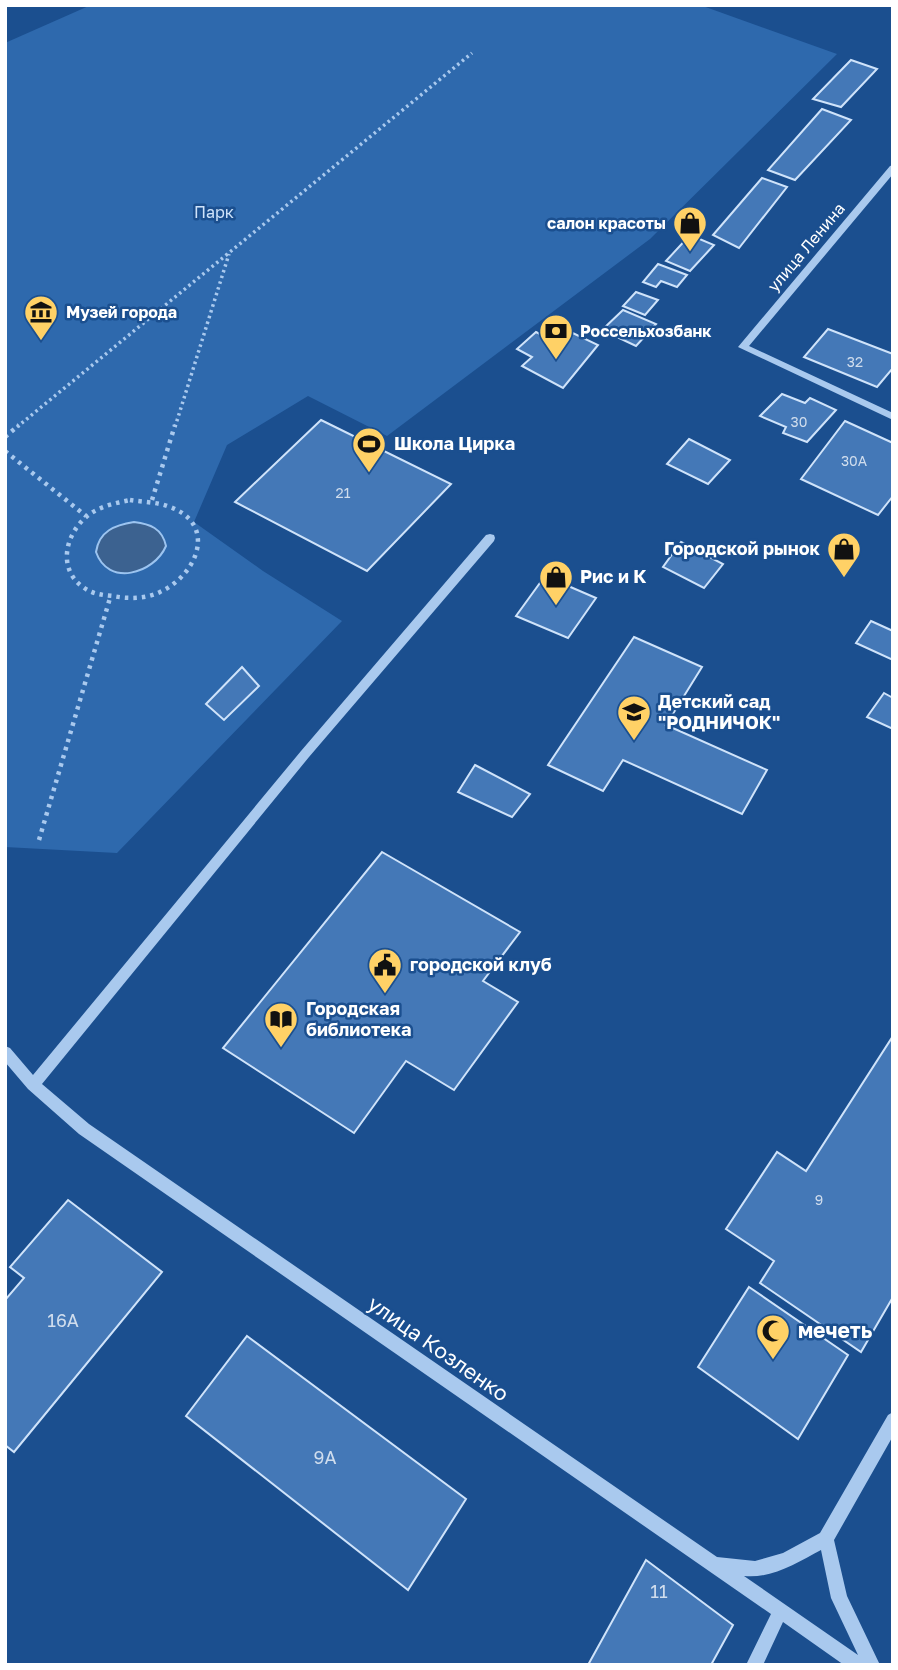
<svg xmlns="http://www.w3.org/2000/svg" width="898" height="1670" font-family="'Golos Text',sans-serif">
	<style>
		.green { fill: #2e69ad }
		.water { fill: #3c6290; stroke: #9cc4f0; stroke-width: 2 }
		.building { fill: #4478b7; stroke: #cfe3fa; stroke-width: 2 }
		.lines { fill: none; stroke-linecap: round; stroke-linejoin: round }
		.path-far1 { stroke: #a9c9ee; stroke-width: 3.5; stroke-dasharray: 2.5 3.5; stroke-linecap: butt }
		.path { stroke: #a9c9ee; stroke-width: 4.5; stroke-dasharray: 3.5 5; stroke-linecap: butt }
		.minor { fill: #a9c9ee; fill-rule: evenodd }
		.labels { text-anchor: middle; stroke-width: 5; stroke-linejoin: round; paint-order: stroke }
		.number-label { font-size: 14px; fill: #d0dded }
		.far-park-label { font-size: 16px; fill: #cfe3fa; stroke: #1b4f8f }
		.far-poi-label { font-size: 16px; font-weight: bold; fill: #fff; stroke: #1b4f8f; text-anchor: start }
		.far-street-label { font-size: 16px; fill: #fff; stroke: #1b4f8f }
		.poi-label { font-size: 18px; font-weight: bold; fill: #fff; stroke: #1b4f8f; text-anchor: start }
		.near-number-label { font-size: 18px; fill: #d0dded }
		.near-poi-label { font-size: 21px; font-weight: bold; fill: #fff; stroke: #1b4f8f; text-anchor: start }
		.near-street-label { font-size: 21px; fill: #fff; stroke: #1b4f8f }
	</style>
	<rect width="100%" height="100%" fill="#1b4f8f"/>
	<path class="green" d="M91,5H700L837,54L650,239L387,436L308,396L227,445L194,522L263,571L342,621L117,853L5,847V43Z"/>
	<path class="water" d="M134,522C150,524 162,528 166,546C154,574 108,587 96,552C99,531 115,525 134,522Z"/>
	<g class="building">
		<path d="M851,60L877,69L841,107L813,99Z"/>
		<path d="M822,109L851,120L795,180L768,170Z"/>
		<path d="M762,178L787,187L739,248L713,235Z"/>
		<path d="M690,235L714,245L690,271L666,261Z"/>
		<path d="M658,264L687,275L677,287L661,281L656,287L643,282Z"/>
		<path d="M636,292L658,300L645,315L623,306Z"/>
		<path d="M623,310L656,324L636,346L602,330Z"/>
		<path d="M558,326L598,345L563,388L522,366L532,357L517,349L536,332L546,337Z"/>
		<path d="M828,329L893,354V368L877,387L804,357Z"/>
		<path d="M782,394L805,403L810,398L836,410L807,442L783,433L786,427L760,416Z"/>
		<path d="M321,420L451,484L367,571L235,502Z"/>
		<path d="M845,421L893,443V496L878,515L801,479Z"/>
		<path d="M689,439L730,460L708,484L667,464Z"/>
		<path d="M681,542L723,564L704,588L663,567Z"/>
		<path d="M545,576L596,598L568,638L516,616Z"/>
		<path d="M871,621L893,631V660L856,643Z"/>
		<path d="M634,637L702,667L666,725L767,770L742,814L623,760L603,791L548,765Z"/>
		<path d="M242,667L259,686L224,720L206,704Z"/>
		<path d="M884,693L893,698V729L867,717Z"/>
		<path d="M475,765L530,794L512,817L458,792Z"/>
		<path d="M382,852L520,932L483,981L518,1002L454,1090L406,1061L354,1133L223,1048Z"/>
		<path d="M893,1036V1297L861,1352L760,1283L774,1261L726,1229L777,1152L806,1171Z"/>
		<path d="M68,1200L162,1272L14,1452L5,1445V1300L24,1278L10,1267Z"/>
		<path d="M749,1287L848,1355L798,1439L698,1367Z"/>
		<path d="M247,1336L466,1499L408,1590L186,1416Z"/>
		<path d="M646,1560L733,1625L711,1665H588Z"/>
	</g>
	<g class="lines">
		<g class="path-far1">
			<path d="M17,427L472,53"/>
			<path d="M175,427L229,254"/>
		</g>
		<g class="path">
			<path d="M5,437L19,425"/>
			<path d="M5,451L86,516"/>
			<path d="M130,500C142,502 156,502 167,506C218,522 199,574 160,592C146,599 128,599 113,596C102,595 92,594 83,587C56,568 66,531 90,514C101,506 116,503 130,500Z"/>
			<path d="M152,500L175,425"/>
			<path d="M39,840L110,598"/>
		</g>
		<g class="minor">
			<path d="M893,165V174L749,346L893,413V420L738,347L890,166Z"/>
			<path d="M490,534L494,535L495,538L494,541L309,757L42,1084L89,1124L717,1557L755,1561L783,1553L820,1533L888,1415L893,1412V1436L834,1540L847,1596L880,1665H844L783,1622L763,1665H746L771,1614L79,1134L28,1089L5,1062V1046L10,1048L33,1075L301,751L486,535ZM821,1550L831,1598L858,1655L744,1576C771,1579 797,1563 821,1550Z"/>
		</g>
	</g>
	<defs>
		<g id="shop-pin" transform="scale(1.75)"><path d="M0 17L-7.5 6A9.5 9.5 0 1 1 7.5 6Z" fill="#ffd166" stroke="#1b4f8f"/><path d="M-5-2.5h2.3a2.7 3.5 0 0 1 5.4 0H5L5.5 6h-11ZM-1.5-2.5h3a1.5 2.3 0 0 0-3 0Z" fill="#111"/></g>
		<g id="museum-pin" transform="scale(1.75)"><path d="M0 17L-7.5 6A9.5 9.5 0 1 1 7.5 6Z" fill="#ffd166" stroke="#1b4f8f"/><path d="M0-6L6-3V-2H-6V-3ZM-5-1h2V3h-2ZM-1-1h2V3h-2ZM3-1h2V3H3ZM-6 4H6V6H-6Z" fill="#111"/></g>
		<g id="bank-pin" transform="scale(1.75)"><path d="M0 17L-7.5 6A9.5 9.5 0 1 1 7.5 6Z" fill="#ffd166" stroke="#1b4f8f"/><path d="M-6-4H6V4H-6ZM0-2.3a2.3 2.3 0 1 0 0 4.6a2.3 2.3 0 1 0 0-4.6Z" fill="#111"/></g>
		<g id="stadium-pin" transform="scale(1.75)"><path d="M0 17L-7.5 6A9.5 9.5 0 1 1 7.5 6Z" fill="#ffd166" stroke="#1b4f8f"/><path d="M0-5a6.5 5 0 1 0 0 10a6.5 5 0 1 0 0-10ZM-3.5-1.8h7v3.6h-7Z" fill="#111"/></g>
		<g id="school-pin" transform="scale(1.75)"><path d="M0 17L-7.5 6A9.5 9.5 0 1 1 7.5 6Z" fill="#ffd166" stroke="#1b4f8f"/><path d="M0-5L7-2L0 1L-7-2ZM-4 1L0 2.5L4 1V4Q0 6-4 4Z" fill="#111"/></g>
		<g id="civic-pin" transform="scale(1.75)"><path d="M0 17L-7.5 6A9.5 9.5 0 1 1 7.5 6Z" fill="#ffd166" stroke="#1b4f8f"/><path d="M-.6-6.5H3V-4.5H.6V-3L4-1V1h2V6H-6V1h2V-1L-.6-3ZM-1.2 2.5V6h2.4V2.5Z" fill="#111"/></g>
		<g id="library-pin" transform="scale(1.75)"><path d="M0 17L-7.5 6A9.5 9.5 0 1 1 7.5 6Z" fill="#ffd166" stroke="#1b4f8f"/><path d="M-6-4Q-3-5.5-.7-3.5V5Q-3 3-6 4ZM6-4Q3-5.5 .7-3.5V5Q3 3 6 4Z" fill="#111"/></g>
		<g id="mosque-pin" transform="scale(1.75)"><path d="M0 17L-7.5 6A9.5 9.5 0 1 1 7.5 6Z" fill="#ffd166" stroke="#1b4f8f"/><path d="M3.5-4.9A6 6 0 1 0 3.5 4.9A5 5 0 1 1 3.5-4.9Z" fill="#111"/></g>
	</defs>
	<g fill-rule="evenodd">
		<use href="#shop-pin" x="690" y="223"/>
		<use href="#museum-pin" x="41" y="312"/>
		<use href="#bank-pin" x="556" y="331"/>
		<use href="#stadium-pin" x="369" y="444"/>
		<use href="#shop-pin" x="844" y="549"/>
		<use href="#shop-pin" x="556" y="577"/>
		<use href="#school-pin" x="634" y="712"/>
		<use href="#civic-pin" x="385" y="965"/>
		<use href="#library-pin" x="281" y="1019"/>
		<use href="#mosque-pin" x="773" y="1331"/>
	</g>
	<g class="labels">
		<g class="number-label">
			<text x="855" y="367">32</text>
			<text x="799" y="427">30</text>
			<text x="854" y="466">30А</text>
			<text x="343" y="498">21</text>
			<text x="819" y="1205">9</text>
		</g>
		<g class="far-park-label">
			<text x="214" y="218">Парк</text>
		</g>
		<g class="far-poi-label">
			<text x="666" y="229" text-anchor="end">салон красоты</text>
			<text x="66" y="318">Музей города</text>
			<text x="580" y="337">Россельхозбанк</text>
		</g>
		<g class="far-street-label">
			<text transform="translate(806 247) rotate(-50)" y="6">улица Ленина</text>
		</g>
		<g class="poi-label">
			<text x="394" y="450">Школа Цирка</text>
			<text x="820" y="555" text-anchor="end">Городской рынок</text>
			<text x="580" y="583">Рис и К</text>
			<text x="658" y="708">Детский сад<tspan x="658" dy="21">"РОДНИЧОК"</tspan></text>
			<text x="410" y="971">городской клуб</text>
			<text x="306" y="1015">Городская<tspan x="306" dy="21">библиотека</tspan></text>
		</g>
		<g class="near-number-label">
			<text x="63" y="1327">16А</text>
			<text x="325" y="1464">9А</text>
			<text x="659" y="1598">11</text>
		</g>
		<g class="near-poi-label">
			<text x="798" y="1338">мечеть</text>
		</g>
		<g class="near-street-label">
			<text transform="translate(438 1349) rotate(35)" y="7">улица Козленко</text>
		</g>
	</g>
	<rect width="898" height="1670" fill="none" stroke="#ffffff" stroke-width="14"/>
</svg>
